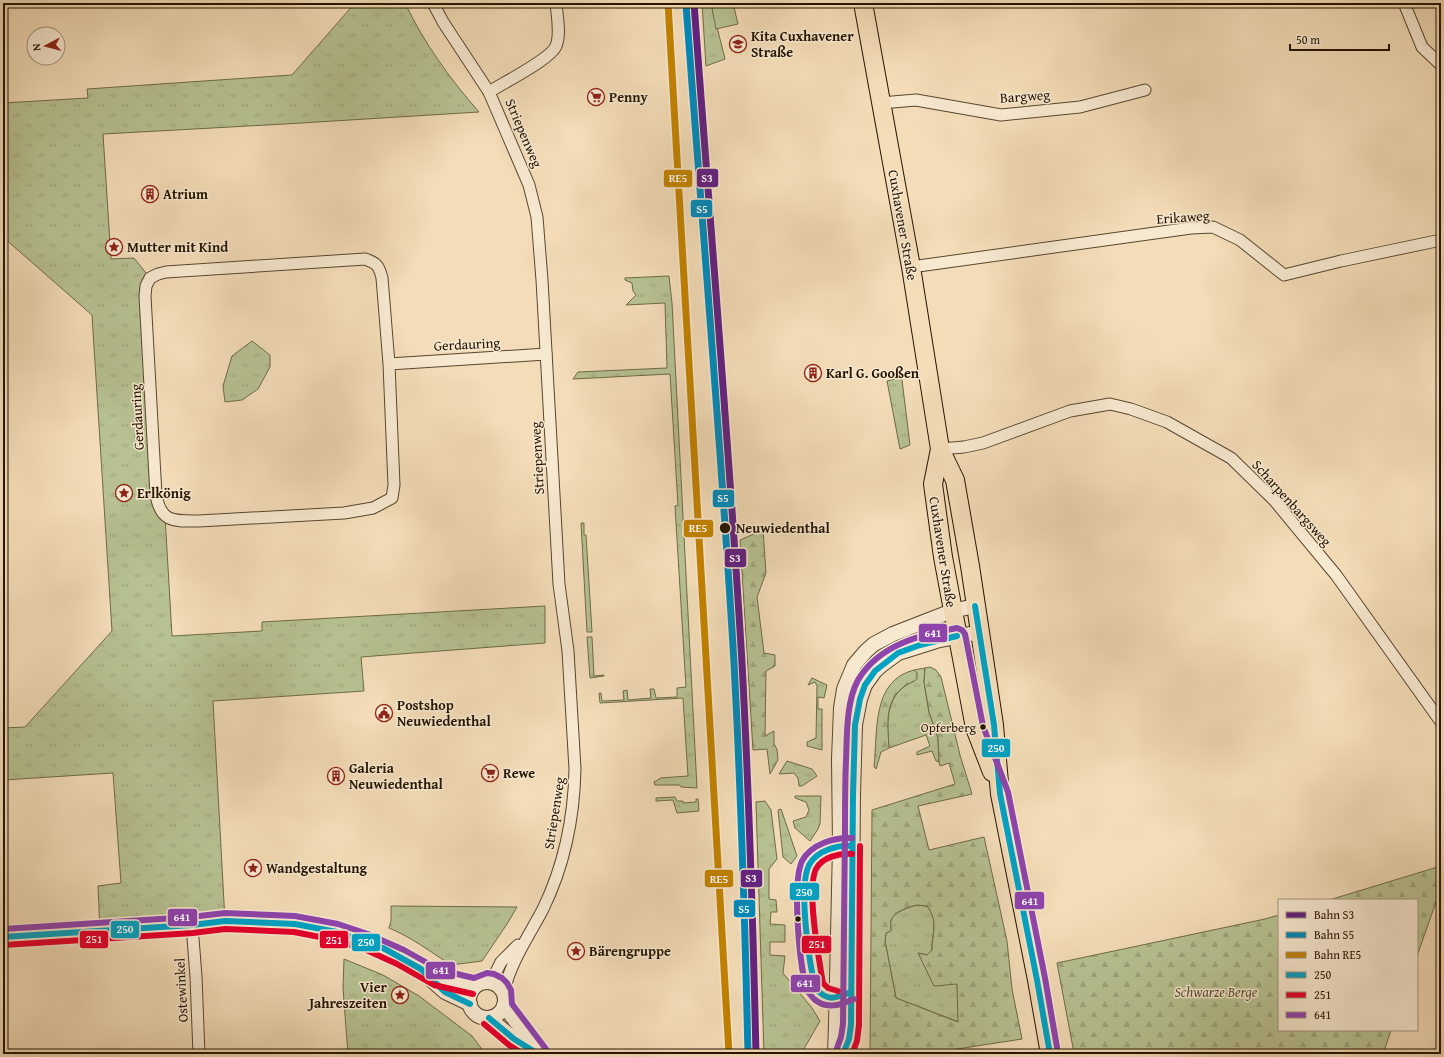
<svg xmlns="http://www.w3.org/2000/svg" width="1444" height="1057" font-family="'Gentium Book Plus',serif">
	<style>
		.grass { fill: url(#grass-tufts); stroke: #6e6a48 }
		.forest { fill: url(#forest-firs); stroke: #6e6a48; fill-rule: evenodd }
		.pitch { fill: #b7c191; stroke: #6e6a48 }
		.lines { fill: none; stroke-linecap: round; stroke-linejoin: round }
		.minor-casing { stroke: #58462e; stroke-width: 13 }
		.tertiary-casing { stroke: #58462e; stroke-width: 16 }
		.primary-casing { stroke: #241400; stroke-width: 20 }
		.minor { stroke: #f7e8d0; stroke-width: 11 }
		.tertiary { stroke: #f7e8d0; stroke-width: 14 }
		.primary { stroke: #f3dcb7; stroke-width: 18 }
		.bus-1-casing { stroke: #f7e8d0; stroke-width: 9 }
		.bus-2-casing { stroke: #f7e8d0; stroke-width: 9 }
		.bus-3-casing { stroke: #f7e8d0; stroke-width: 9 }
		.bus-1 { stroke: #02a2c4; stroke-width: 6 }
		.bus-2 { stroke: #e4002b; stroke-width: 6 }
		.bus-3 { stroke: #8e44ad; stroke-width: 6 }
		.rail-1-casing { stroke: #f7e8d0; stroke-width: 10 }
		.rail-2-casing { stroke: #f7e8d0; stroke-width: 10 }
		.rail-3-casing { stroke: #f7e8d0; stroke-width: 10 }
		.rail-1 { stroke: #622181; stroke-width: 7 }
		.rail-2 { stroke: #0089bb; stroke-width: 7 }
		.rail-3 { stroke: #c28200; stroke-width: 7 }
		.stop-dot { fill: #241400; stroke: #f7e8d0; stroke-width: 1.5 }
		.labels { text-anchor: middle; stroke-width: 3; stroke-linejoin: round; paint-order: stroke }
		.bus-label { font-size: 13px; fill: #241400; stroke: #f7e8d0; text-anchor: end }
		.poi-label { font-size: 14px; font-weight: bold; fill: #241400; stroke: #f7e8d0; text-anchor: start }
		.street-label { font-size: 14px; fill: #241400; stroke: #f7e8d0 }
		.stop-label { font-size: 14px; font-weight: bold; fill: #241400; stroke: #f7e8d0; text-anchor: start }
		.park-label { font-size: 14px; font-style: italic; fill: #575133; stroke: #f7e8d0 }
		.line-badge { stroke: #f7e8d0; stroke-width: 1.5 }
		.badge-label { font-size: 11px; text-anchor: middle; font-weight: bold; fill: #fff }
	</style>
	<defs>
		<pattern id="grass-tufts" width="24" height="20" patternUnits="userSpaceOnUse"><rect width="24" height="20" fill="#b7c191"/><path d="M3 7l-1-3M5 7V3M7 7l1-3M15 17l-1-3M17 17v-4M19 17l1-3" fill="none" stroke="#9da57b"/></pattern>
		<pattern id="forest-firs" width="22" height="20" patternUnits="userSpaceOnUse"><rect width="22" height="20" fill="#b7c191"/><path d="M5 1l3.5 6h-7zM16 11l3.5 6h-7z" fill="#9da57b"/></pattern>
	</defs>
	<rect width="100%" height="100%" fill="#f3dcb7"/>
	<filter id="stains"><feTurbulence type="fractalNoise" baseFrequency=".005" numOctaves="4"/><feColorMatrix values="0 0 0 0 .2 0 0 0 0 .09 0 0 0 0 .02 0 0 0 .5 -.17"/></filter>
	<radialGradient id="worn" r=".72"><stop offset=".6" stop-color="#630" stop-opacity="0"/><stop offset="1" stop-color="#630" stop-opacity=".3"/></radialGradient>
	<g class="grass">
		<path d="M355,3H405C424,43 450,79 479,112L285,124L103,134L111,259L134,258L150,278L156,495L165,516L172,636L262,631V622L545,606V643L361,657L364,691L213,701L225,921L100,930L98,886L121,883L113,773L3,780V728L25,727L112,631L92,315L3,237V103L88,98L87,89L292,75Z"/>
		<path d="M702,3H711L725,59L706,66Z"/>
		<path d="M669,276L672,303L697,788L681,787L679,785H655L654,782L658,780L660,778L688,776L683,698L600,703L599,693H601L602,701L624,700L623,691L627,690L628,700L651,698L650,689H654L656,698L677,697V688L686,687L675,506L678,505L670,374L573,379L578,372L667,368L665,303L626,305L636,295L633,291L632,283L625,280V278Z"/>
		<path d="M252,341L270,355V367L258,389L242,400L225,402L223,386L232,356Z"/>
		<path d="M900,378L902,380L910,445L900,449L887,381Z"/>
		<path d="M581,523H584V535H586L592,632H587Z"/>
		<path d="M921,629L923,633C896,643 874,650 859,677C857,681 856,685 854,689H850L851,680L875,648Z"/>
		<path d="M587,637H592L594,676L604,675V676L590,678Z"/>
		<path d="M925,668L924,682L929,712L938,738L939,762L936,761L932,751L917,755V752L930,746L926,735L889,748C887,722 884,694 914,681L917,673L914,670Z"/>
		<path d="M812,678L827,685L824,698L818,697V709H822V750L807,746V742L816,738L817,686L815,682L808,685Z"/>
		<path d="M787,761L812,769L817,776L802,786H799L798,778L794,773L779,774Z"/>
		<path d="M795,796H821L820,824L818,829L810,841L795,828L793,821L806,817L809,810L806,802L795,798Z"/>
		<path d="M675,797L677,801H683V803L696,802V799H698L699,811L677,813L673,800L656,801V798Z"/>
		<path d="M765,801L771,810L777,859L769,869V899L776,900L777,912H771L770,924L785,925V942H770V955L785,956L783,973L812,1008L820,1021L801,1054H764L756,802Z"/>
		<path d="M781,809L797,856L791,864L783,857L778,810Z"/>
		<path d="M917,905L927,906C940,922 931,933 932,950L927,955L918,953L957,984L959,1022L896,998L885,941L886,933L891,930C891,928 890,923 891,920C895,911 908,908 917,905Z"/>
		<path d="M391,906L517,907L507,924L482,961L451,965C431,952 411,937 389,928L391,921Z"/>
		<path d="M344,959L383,975L419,996L472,1036L484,1052L489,1054H348L343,988Z"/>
	</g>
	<g class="forest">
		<path d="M763,530L766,573L757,597L764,653L775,655V666L766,671L765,736L774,731V744L777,749L778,760L770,774L767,749L753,750L740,540Z"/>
		<path d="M930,667L936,670L941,677L960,755L972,794L918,806L929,850L984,837L1007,941L1012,989L1022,1039L925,1054L889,1052L888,1054H870L872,810L955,784L949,763L940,766L939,762L938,738L929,712L924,682L925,668ZM917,905L927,906C939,922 932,933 932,950L927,955L918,953L934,986L957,984L958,1022L896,998L885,941L886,933L891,931C891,928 890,923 891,920C895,911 908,907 917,905Z"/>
		<path d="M914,670L917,673V679C912,683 906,684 901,689C884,704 888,728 889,748L881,752L876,769L874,767C878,732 871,681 914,670Z"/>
		<path d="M1441,866V888L1417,956V900H1329Z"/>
		<path d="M1279,915V1030H1391L1383,1054H1120L1074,1053L1057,963L1265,919Z"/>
	</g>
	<path class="pitch" d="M711,3H733L738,24L716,29Z"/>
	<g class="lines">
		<g class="minor-casing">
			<g id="minor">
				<path d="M433,3L443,22L489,92L529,185L537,217L542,280L559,584L568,651L575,769C574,817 564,866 543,909C529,936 511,961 504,991"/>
				<path d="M1404,3L1422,47L1441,65"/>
				<path d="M489,92C503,83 551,59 556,46C561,34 557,16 556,3"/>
				<path d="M881,103L916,100L1001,115L1080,107L1145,90"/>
				<path d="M911,267L1191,228L1213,227L1240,240L1284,275L1341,261L1441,240"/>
				<path d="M389,364L394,485L392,498L373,508L344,513L199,521C174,521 161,523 156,495L145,296L146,286L150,278L158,274L166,272L365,259C377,263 379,266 382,278L389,364L546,354"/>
				<path d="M940,449L964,447L983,443L1070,411L1110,404L1131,409L1167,422L1231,458L1274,500L1336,575L1441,722"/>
				<path d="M192,925L196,977L199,1054"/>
				<path d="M488,981L495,974L501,962L518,945"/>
			</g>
		</g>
		<g class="tertiary-casing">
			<g id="tertiary">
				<path d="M3,937L192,925L225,921L295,924L337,932L365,941L401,957L437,978L475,986"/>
				<path d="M428,977L445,992L470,1004"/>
				<circle cx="487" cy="1000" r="18"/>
				<path d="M504,1006L537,1049"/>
				<path d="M489,1018L514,1039L538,1054"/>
				<path d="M835,1054L836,1024L840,846L839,759L841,708L844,689L854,665L866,651L874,644L893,634L952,611L975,606"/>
				<path d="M843,1054L849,1039L851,1025L853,795L855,725L860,699L865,685L875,671L883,664L898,653L936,641L980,632"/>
			</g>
		</g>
		<g class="primary-casing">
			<g id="primary">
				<path d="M863,3L911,267L940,449L955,480L970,566L994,725L1000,794L1037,980L1050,1054"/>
				<path d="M940,449L933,484L943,557L975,728L992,772"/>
			</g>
		</g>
		<use href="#minor" class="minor"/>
		<use href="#tertiary" class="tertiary"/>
		<use href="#primary" class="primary"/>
		<g class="bus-1-casing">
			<g id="bus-1">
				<path d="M975,606L994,725L1000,794L1037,980L1050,1054"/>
				<path d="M3,937L192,925L225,921L295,924L337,932L383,948L421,969L445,992L470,1004"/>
				<path d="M851,992C836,998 828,1002 816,989C809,964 798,887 809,865C817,850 838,845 852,846"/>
				<path d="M489,1018L514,1039L538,1054"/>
				<path d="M843,1054L849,1039L851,1025L853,795L855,725L860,699L865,685L875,671L898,653L920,645L957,636"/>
			</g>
		</g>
		<g class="bus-2-casing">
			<g id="bus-2">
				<path d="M4,945L193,933L225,929L294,932L335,940L362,948L397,964L434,985L473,994"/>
				<path d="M838,991L828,988L823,983C819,960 806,889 816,869C822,857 840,853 852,854"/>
				<path d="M484,1024L509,1045L523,1054"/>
				<path d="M852,1054L857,1041L859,1025L860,846"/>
			</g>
		</g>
		<g class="bus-3-casing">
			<g id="bus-3">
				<path d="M852,838C835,837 811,844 802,861C792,882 799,970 808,992C810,994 812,997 814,999C826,1010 841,1005 854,999"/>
				<path d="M3,929L191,917L225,913L295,916L338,924L368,934L404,950L440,970L474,978L487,973L494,974L502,978L507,983L511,990L512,1004L546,1049"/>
				<path d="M836,1051L841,1037L843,1024C844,959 844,893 845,827C845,805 845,783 846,761C847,736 846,702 858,680C879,645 919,635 957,628L962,630L965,634L983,726L1008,792L1045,978L1058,1053"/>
			</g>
		</g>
		<use href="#bus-1" class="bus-1"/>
		<use href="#bus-2" class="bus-2"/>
		<use href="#bus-3" class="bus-3"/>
		<g class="rail-1-casing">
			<path id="rail-1" d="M694,3C710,223 729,443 742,663C749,793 753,924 756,1054"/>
		</g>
		<g class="rail-2-casing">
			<path id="rail-2" d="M686,4C702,223 721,443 734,663C741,793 745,924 748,1054"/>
		</g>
		<g class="rail-3-casing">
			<path id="rail-3" d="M668,3L729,1054"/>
		</g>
		<use href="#rail-1" class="rail-1"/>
		<use href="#rail-2" class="rail-2"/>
		<use href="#rail-3" class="rail-3"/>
	</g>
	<defs>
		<g id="school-ring" transform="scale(0.9)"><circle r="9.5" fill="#f7e8d0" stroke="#8f2418" stroke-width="1.5"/><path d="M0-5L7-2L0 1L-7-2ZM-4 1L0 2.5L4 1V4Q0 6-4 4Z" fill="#8f2418"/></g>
		<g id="supermarket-ring" transform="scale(0.9)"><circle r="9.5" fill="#f7e8d0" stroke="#8f2418" stroke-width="1.5"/><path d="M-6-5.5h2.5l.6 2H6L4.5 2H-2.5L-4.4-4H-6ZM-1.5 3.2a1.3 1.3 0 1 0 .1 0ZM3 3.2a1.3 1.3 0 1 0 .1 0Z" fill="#8f2418"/></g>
		<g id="building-ring" transform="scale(0.9)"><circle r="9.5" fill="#f7e8d0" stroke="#8f2418" stroke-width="1.5"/><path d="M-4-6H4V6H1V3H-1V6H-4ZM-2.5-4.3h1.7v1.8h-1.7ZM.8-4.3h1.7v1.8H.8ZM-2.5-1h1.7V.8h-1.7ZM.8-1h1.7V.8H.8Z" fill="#8f2418"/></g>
		<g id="sight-ring" transform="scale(0.9)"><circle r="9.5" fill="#f7e8d0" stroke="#8f2418" stroke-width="1.5"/><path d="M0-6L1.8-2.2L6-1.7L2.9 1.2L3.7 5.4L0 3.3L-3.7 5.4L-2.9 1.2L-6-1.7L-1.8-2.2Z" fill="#8f2418"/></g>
		<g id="civic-ring" transform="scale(0.9)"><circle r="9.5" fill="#f7e8d0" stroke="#8f2418" stroke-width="1.5"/><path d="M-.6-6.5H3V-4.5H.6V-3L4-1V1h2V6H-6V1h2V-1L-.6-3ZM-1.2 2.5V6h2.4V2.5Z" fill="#8f2418"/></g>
	</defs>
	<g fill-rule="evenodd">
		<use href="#school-ring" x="738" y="44"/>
		<use href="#supermarket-ring" x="596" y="97"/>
		<use href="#building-ring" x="150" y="194"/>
		<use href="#sight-ring" x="114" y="247"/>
		<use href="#building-ring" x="813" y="373"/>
		<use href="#sight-ring" x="124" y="493"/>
		<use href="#civic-ring" x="384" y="713"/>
		<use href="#supermarket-ring" x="490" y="773"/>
		<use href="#building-ring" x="336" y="776"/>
		<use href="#sight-ring" x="253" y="868"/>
		<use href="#sight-ring" x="576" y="951"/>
		<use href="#sight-ring" x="400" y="995"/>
	</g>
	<g class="stop-dot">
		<circle cx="725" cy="528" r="6"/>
		<circle cx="983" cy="727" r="3.5"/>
		<circle cx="798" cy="919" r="3.5"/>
	</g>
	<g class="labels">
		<g class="bus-label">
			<text x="976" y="732">Opferberg</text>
		</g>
		<g class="poi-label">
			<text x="751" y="41">Kita Cuxhavener<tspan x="751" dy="16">Straße</tspan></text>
			<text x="609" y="102">Penny</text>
			<text x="163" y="199">Atrium</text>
			<text x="127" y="252">Mutter mit Kind</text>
			<text x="826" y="378">Karl G. Gooßen</text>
			<text x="137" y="498">Erlkönig</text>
			<text x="397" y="710">Postshop<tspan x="397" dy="16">Neuwiedenthal</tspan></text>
			<text x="349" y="773">Galeria<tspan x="349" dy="16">Neuwiedenthal</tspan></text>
			<text x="503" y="778">Rewe</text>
			<text x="266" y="873">Wandgestaltung</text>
			<text x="589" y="956">Bärengruppe</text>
			<text x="387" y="992" text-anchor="end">Vier<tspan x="387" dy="16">Jahreszeiten</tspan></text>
		</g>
		<g class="street-label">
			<text transform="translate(1025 96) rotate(-4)" y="5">Bargweg</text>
			<text transform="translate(524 133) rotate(67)" y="5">Striepenweg</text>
			<text transform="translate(1183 217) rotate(-4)" y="5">Erikaweg</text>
			<text transform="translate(903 225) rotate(80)" y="5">Cuxhavener Straße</text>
			<text transform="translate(467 344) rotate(-3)" y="5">Gerdauring</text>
			<text transform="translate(137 417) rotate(-93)" y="5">Gerdauring</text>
			<text transform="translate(537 458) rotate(-93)" y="5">Striepenweg</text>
			<text transform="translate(1292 503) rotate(48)" y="5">Scharpenbargsweg</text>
			<text transform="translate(943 552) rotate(81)" y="5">Cuxhavener Straße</text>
			<text transform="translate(554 813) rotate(-81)" y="5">Striepenweg</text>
			<text transform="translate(181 990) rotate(-93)" y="5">Ostewinkel</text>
		</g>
		<g class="stop-label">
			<text x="736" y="533">Neuwiedenthal</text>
		</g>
		<g class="park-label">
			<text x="1216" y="997">Schwarze Berge</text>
		</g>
	</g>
	<g class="line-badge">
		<rect x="696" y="168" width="23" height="20" rx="4" fill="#622181"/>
		<rect x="663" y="169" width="30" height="19" rx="4" fill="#c28200"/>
		<rect x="690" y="199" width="23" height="19" rx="4" fill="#0089bb"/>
		<rect x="712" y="489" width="23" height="19" rx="4" fill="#0089bb"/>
		<rect x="683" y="519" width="31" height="19" rx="4" fill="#c28200"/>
		<rect x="724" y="548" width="23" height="20" rx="4" fill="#622181"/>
		<rect x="918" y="623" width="30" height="20" rx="4" fill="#8e44ad"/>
		<rect x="981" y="738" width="30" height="20" rx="4" fill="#02a2c4"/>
		<rect x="740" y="869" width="23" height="19" rx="4" fill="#622181"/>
		<rect x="704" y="869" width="30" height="19" rx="4" fill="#c28200"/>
		<rect x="789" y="882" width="31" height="19" rx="4" fill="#02a2c4"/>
		<rect x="1014" y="891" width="31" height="19" rx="4" fill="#8e44ad"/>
		<rect x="733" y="899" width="23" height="19" rx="4" fill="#0089bb"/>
		<rect x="167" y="908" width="31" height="19" rx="4" fill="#8e44ad"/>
		<rect x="110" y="920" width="30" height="19" rx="4" fill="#02a2c4"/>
		<rect x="79" y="930" width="30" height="19" rx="4" fill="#e4002b"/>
		<rect x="319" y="930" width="30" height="19" rx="4" fill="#e4002b"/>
		<rect x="351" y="933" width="30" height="19" rx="4" fill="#02a2c4"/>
		<rect x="801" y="935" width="31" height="19" rx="4" fill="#e4002b"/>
		<rect x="425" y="961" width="31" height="19" rx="4" fill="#8e44ad"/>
		<rect x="790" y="974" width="31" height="19" rx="4" fill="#8e44ad"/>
	</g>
	<g class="badge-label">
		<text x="707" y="182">S3</text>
		<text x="678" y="182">RE5</text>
		<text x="702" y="213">S5</text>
		<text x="723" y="502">S5</text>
		<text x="698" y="532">RE5</text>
		<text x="735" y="562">S3</text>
		<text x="933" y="637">641</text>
		<text x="996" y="752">250</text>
		<text x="751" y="882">S3</text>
		<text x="719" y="883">RE5</text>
		<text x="804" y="896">250</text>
		<text x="1030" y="905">641</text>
		<text x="744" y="913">S5</text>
		<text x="182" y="921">641</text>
		<text x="125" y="933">250</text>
		<text x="94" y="943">251</text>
		<text x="334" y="944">251</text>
		<text x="366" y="946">250</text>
		<text x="817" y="948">251</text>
		<text x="441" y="974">641</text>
		<text x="805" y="987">641</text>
	</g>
	<rect width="1444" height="1057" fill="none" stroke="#f3dcb7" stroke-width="16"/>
	<rect x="4" y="4" width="1436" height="1049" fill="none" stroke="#241400" stroke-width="2"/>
	<rect x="8" y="8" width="1428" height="1041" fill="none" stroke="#241400"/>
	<rect x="1278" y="899" width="140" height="132" fill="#f7e8d0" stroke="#a3937d"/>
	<rect x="1286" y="912" width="20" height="6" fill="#622181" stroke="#a3937d"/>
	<text x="1314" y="919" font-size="12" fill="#241400">Bahn S3</text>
	<rect x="1286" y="932" width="20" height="6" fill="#0089bb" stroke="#a3937d"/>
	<text x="1314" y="939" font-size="12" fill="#241400">Bahn S5</text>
	<rect x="1286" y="952" width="20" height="6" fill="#c28200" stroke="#a3937d"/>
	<text x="1314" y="959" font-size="12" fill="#241400">Bahn RE5</text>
	<rect x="1286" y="972" width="20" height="6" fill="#02a2c4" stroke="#a3937d"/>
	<text x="1314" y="979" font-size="12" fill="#241400">250</text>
	<rect x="1286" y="992" width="20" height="6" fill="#e4002b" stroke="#a3937d"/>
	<text x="1314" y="999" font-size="12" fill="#241400">251</text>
	<rect x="1286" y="1012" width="20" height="6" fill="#8e44ad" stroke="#a3937d"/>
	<text x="1314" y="1019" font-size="12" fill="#241400">641</text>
	<g transform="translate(46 46) rotate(263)"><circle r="19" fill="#f7e8d0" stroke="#a3937d"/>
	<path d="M0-3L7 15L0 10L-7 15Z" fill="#8f2418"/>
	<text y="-6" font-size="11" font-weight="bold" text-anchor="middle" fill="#241400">N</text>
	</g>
	<path d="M1290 44v6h99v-6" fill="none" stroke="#241400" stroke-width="2"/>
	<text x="1296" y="44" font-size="12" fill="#241400" stroke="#f7e8d0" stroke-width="3" paint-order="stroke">50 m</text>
	<rect width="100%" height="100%" filter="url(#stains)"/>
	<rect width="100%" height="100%" fill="url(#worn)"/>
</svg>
